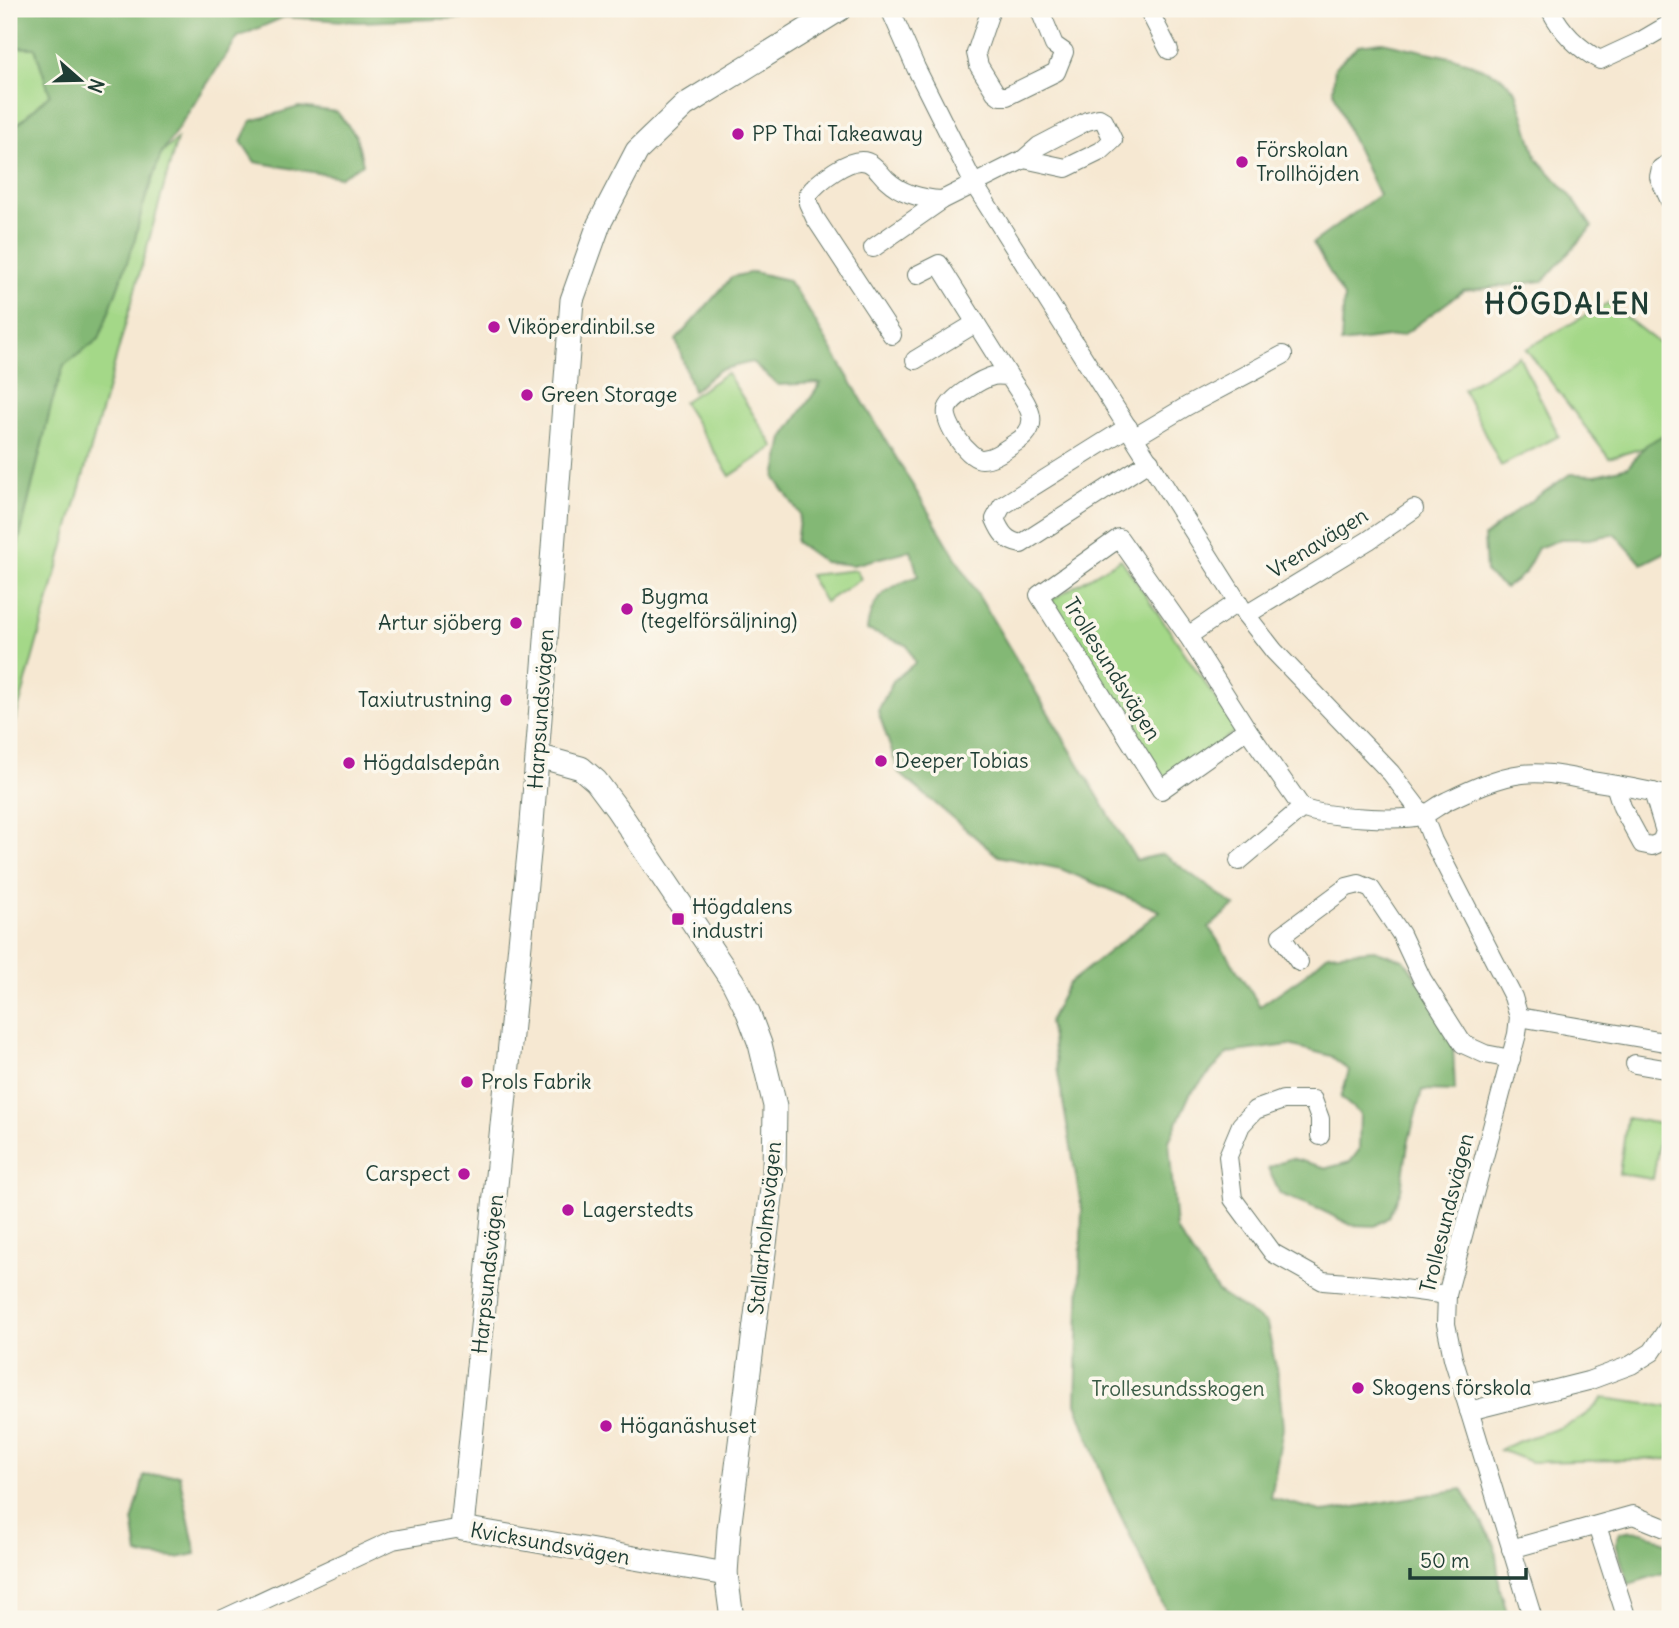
<svg xmlns="http://www.w3.org/2000/svg" width="1679" height="1628" font-family="Delius,sans-serif">
	<style>
		.green { fill: #a4d888; stroke: #628a5e; stroke-width: 2 }
		.forest { fill: #83b874; stroke: #517a54; stroke-width: 2 }
		.lines { fill: none; stroke-linecap: round; stroke-linejoin: round }
		.minor-casing { stroke: #6a796b; stroke-width: 20 }
		.tertiary-casing { stroke: #6a796b; stroke-width: 25 }
		.minor { stroke: #fff; stroke-width: 18 }
		.tertiary { stroke: #fff; stroke-width: 23 }
		.poi-dot { fill: #b5179e; stroke: #fbf7ec; stroke-width: 2.5 }
		.labels { text-anchor: middle; stroke-width: 7; stroke-linejoin: round; paint-order: stroke }
		.poi-label { font-size: 21px; fill: #1f3d34; stroke: #fbf7ec; text-anchor: start }
		.street-label { font-size: 21px; fill: #1f3d34; stroke: #fbf7ec }
		.park-label { font-size: 21px; fill: #3a5c45; stroke: #fbf7ec }
		.district-label { font-size: 28px; font-weight: bold; letter-spacing: 2px; fill: #1f3d34; stroke: #fbf7ec }
	</style>
	<rect width="100%" height="100%" fill="#fbf7ec"/>
	<filter id="ink" filterUnits="userSpaceOnUse"><feTurbulence type="fractalNoise" baseFrequency=".0143" numOctaves="2"/><feDisplacementMap in="SourceGraphic" scale="14" xChannelSelector="R" yChannelSelector="G"/><feConvolveMatrix kernelMatrix="1 2 1 2 8 2 1 2 1" color-interpolation-filters="sRGB"/></filter>
	<filter id="wash" filterUnits="userSpaceOnUse"><feTurbulence type="fractalNoise" baseFrequency=".00686" numOctaves="4" result="noise"/><feDisplacementMap in="SourceGraphic" scale="28" xChannelSelector="R" yChannelSelector="G"/><feGaussianBlur stdDeviation="1.57" result="paint"/><feColorMatrix in="noise" values="0 0 0 0 0 0 0 0 0 0 0 0 0 0 0 0 0 1.4 0 .05"/><feComposite in="paint" operator="in"/></filter>
	<g filter="url(#wash)">
		<rect width="100%" height="100%" fill="#f6e8d2"/>
		<g class="green">
			<path d="M9,47L35,48L50,94L18,124H9Z"/>
			<path d="M177,139L9,743V608L17,549L52,402L64,365L99,339L134,243L142,209L161,154Z"/>
			<path d="M1608,303L1670,352V440L1609,458L1526,349Z"/>
			<path d="M1519,356L1559,436L1501,466L1463,389Z"/>
			<path d="M727,373L774,447L730,476L683,402Z"/>
			<path d="M1121,559L1237,730L1161,785L1051,600Z"/>
			<path d="M856,570L861,579L825,602L809,575Z"/>
			<path d="M1627,1118L1662,1124L1653,1179L1619,1174Z"/>
			<path d="M1603,1398L1670,1407V1459L1531,1462L1500,1450C1537,1429 1574,1434 1603,1398Z"/>
		</g>
		<g class="forest">
			<path d="M9,9H574L464,18L359,22L284,17L238,37L161,154L142,209L134,243L99,339L64,365L52,402L17,549L9,608V124H18L50,94L35,48L9,47Z"/>
			<path d="M1382,42L1459,59L1500,76L1516,91L1537,159L1572,197L1592,227L1543,281L1463,291L1403,335L1341,343L1344,297L1313,243L1379,195L1349,132L1333,90L1335,67L1359,45Z"/>
			<path d="M299,107L337,112L356,136L363,164L340,177L255,162L241,141L251,121Z"/>
			<path d="M753,272L788,280L807,308L1136,860L1163,854L1235,906L1209,927L1260,1006L1303,976L1328,954L1374,950L1404,960L1438,1008L1453,1046L1455,1091L1422,1090L1408,1144L1401,1190L1389,1217L1375,1226L1351,1225L1321,1210L1280,1194L1268,1168L1291,1158L1327,1168L1350,1162L1359,1150L1360,1114L1341,1098L1349,1070L1331,1056L1289,1045L1228,1053L1190,1094L1169,1141L1176,1229L1218,1292L1267,1324L1279,1383L1283,1428L1271,1498L1325,1512L1462,1489L1495,1545L1500,1589L1509,1619H1170L1106,1485L1076,1403L1082,1210L1049,1022L1068,984L1160,911L1061,869L998,856L899,773L878,711L893,681L915,663L907,645L867,630C871,595 888,588 918,576L911,550L853,565L824,562L796,542L800,514L775,478L783,438L821,383L778,385L752,362L719,370L693,391L676,340L732,277Z"/>
			<path d="M1670,431V550L1642,564L1615,534L1589,539H1561L1538,548L1524,574L1505,588L1486,573L1484,537L1515,512L1570,474L1596,475L1628,467L1646,445Z"/>
			<path d="M179,1474L196,1554L177,1558L138,1555L133,1519L144,1476Z"/>
			<path d="M1625,1531L1643,1532L1670,1544V1571L1629,1584L1616,1544L1619,1533Z"/>
		</g>
	</g>
	<g filter="url(#ink)">
		<g class="lines">
			<g class="minor-casing">
				<g id="minor">
					<path d="M890,9L916,68L974,184L1246,615L1274,651L1391,773L1423,815L1433,841L1513,997L1519,1017L1517,1034L1447,1295L1446,1324L1453,1358L1533,1619"/>
					<path d="M991,9L976,53L979,66L995,92L1000,96H1007L1056,72L1064,52L1054,45L1041,13L1042,9"/>
					<path d="M1148,9L1169,50"/>
					<path d="M1550,9C1561,31 1577,48 1600,60L1641,41L1670,24"/>
					<path d="M1670,163L1661,168L1659,177L1670,201"/>
					<path d="M873,248L942,200L1024,159L1039,146L1087,121L1099,118L1104,121L1113,140L1101,151L1066,168L1024,159"/>
					<path d="M917,275L939,264L1009,376C1004,376 998,375 993,376C981,379 950,398 947,410C944,423 968,459 982,459C994,459 1006,449 1015,443C1048,423 1023,400 1009,376"/>
					<path d="M892,335L815,218L808,203V195C817,182 850,156 867,162C876,165 880,174 887,180C902,194 923,199 942,200"/>
					<path d="M915,360L976,323"/>
					<path d="M1128,427L1002,506L995,519C1001,533 1006,541 1021,544L1150,461"/>
					<path d="M1135,437L1187,406L1283,355"/>
					<path d="M1119,538L1188,636L1247,729L1161,790L1039,595Z"/>
					<path d="M1246,615L1369,540L1414,509"/>
					<path d="M1188,636L1238,602"/>
					<path d="M1247,729L1302,808"/>
					<path d="M1615,785L1622,807L1642,844L1652,846L1661,842L1665,832L1653,792"/>
					<path d="M1239,861L1302,808C1322,817 1403,822 1424,815C1432,811 1439,805 1447,801C1470,790 1497,777 1522,774C1546,771 1568,777 1591,781C1618,785 1644,790 1670,796"/>
					<path d="M1299,962L1281,936L1347,887L1359,884L1371,889L1401,934L1422,979L1463,1044L1485,1054L1511,1059"/>
					<path d="M1519,1017L1670,1043"/>
					<path d="M1635,1064L1670,1070"/>
					<path d="M1320,1136V1119L1313,1100H1283L1255,1110L1241,1125L1228,1156L1233,1199L1273,1253L1323,1281L1372,1285L1447,1295"/>
					<path d="M1469,1411L1588,1381L1631,1365L1652,1352L1670,1325"/>
					<path d="M1597,1526L1627,1619"/>
					<path d="M1511,1549L1633,1515L1670,1530"/>
					<path d="M223,1619L393,1540L462,1528"/>
				</g>
			</g>
			<g class="tertiary-casing">
				<g id="tertiary">
					<path d="M538,756L581,768L596,781L617,809L733,982L748,1012L760,1044L775,1106L774,1173L729,1530L726,1574L732,1619"/>
					<path d="M726,1574L462,1528L532,823L572,300L599,224L637,151L685,105L840,9"/>
				</g>
			</g>
			<use href="#minor" class="minor"/>
			<use href="#tertiary" class="tertiary"/>
		</g>
	</g>
	<g class="poi-dot">
		<circle cx="738" cy="134" r="7"/>
		<circle cx="1242" cy="162" r="7"/>
		<circle cx="494" cy="327" r="7"/>
		<circle cx="527" cy="395" r="7"/>
		<circle cx="627" cy="609" r="7"/>
		<circle cx="516" cy="623" r="7"/>
		<circle cx="506" cy="700" r="7"/>
		<circle cx="881" cy="761" r="7"/>
		<circle cx="349" cy="763" r="7"/>
		<rect x="671" y="912" width="14" height="14" rx="3.5"/>
		<circle cx="467" cy="1082" r="7"/>
		<circle cx="464" cy="1174" r="7"/>
		<circle cx="568" cy="1210" r="7"/>
		<circle cx="1358" cy="1388" r="7"/>
		<circle cx="606" cy="1426" r="7"/>
	</g>
	<g class="labels">
		<g class="poi-label">
			<text x="752" y="141">PP Thai Takeaway</text>
			<text x="1256" y="157">Förskolan<tspan x="1256" dy="24">Trollhöjden</tspan></text>
			<text x="508" y="334">Viköperdinbil.se</text>
			<text x="541" y="402">Green Storage</text>
			<text x="641" y="604">Bygma<tspan x="641" dy="24">(tegelförsäljning)</tspan></text>
			<text x="502" y="630" text-anchor="end">Artur sjöberg</text>
			<text x="492" y="707" text-anchor="end">Taxiutrustning</text>
			<text x="895" y="768">Deeper Tobias</text>
			<text x="363" y="770">Högdalsdepån</text>
			<text x="692" y="914">Högdalens<tspan x="692" dy="24">industri</tspan></text>
			<text x="481" y="1089">Prols Fabrik</text>
			<text x="450" y="1181" text-anchor="end">Carspect</text>
			<text x="582" y="1217">Lagerstedts</text>
			<text x="1372" y="1395">Skogens förskola</text>
			<text x="620" y="1433">Höganäshuset</text>
		</g>
		<g class="street-label">
			<text transform="translate(1318 543) rotate(-32)" y="7">Vrenavägen</text>
			<text transform="translate(1112 669) rotate(58)" y="7">Trollesundsvägen</text>
			<text transform="translate(541 709) rotate(-86)" y="7">Harpsundsvägen</text>
			<text transform="translate(1447 1213) rotate(-76)" y="7">Trollesundsvägen</text>
			<text transform="translate(765 1228) rotate(-84)" y="7">Stallarholmsvägen</text>
			<text transform="translate(488 1274) rotate(-84)" y="7">Harpsundsvägen</text>
			<text transform="translate(550 1544) rotate(10)" y="7">Kvicksundsvägen</text>
		</g>
		<g class="park-label">
			<text x="1178" y="1396">Trollesundsskogen</text>
		</g>
		<g class="district-label">
			<text x="1568" y="314">HÖGDALEN</text>
		</g>
	</g>
	<rect width="1679" height="1628" fill="none" stroke="#fbf7ec" stroke-width="35"/>
	<g transform="translate(80 80) rotate(110)" stroke="#fbf7ec" stroke-width="5" paint-order="stroke">
	<path d="M0-5L12 26L0 18L-12 26Z" fill="#1f3d34"/>
	<text y="-10" font-size="19" font-weight="bold" text-anchor="middle" fill="#1f3d34">N</text>
	</g>
	<path d="M1410 1568v10h116v-10" fill="none" stroke="#1f3d34" stroke-width="3.5"/>
	<text x="1420" y="1568" font-size="21" fill="#1f3d34" stroke="#fbf7ec" stroke-width="5" paint-order="stroke">50 m</text>
</svg>
